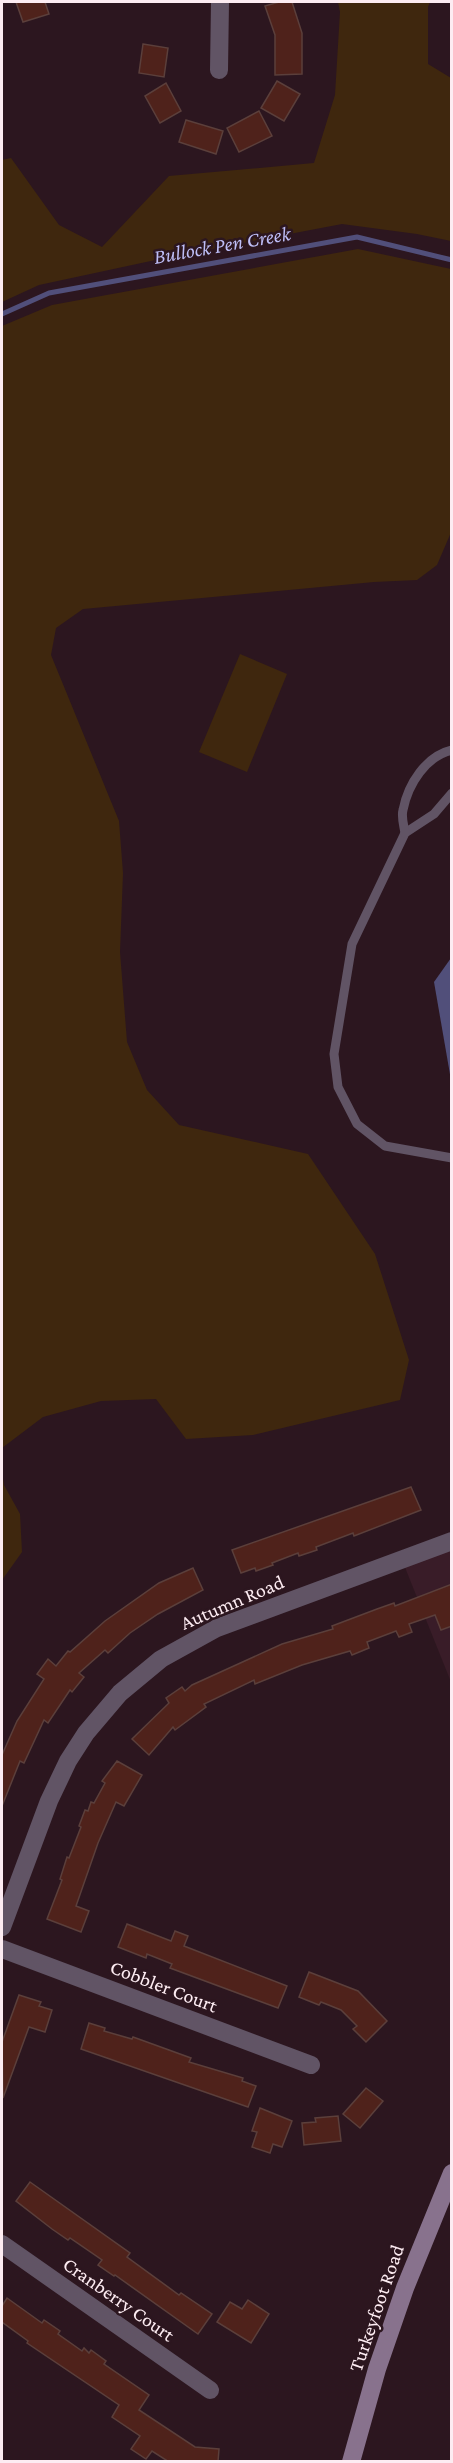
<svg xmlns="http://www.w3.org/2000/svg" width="453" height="2463" font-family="'Crimson Pro',serif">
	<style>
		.built { fill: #391c28 }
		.green { fill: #3f270e }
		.water { fill: #514f7a }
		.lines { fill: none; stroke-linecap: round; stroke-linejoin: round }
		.stream { stroke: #514f7a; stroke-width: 5 }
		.building { fill: #4f221b; stroke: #5b3f3b; stroke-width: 1.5 }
		.lane { stroke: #615465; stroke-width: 9 }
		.street { stroke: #615465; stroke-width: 18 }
		.secondary { stroke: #88728d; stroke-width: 18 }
		.labels { text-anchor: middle; stroke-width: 5; stroke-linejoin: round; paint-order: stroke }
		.street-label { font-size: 20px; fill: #fdecf2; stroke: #2c161f }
		.water-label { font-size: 21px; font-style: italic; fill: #bebef7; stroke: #2c161f }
	</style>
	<rect width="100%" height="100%" fill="#2c161f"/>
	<path class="built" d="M451,1541V1682L402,1560Z"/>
	<g class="green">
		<path d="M338,2H430L428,7V64L451,78V241L417,234L342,224L174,256L39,285L2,302V160L11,158L59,225L102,247L169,176L314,163L335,95L340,12Z"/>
		<path d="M358,249L451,269L452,530L437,565L417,580L374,582L83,609L56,628L51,655L119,821L123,873L120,952L127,1042L147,1090L179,1125L308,1154L375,1254L409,1360L400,1400L253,1435L186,1439L156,1399L101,1401L43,1417L2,1448V326L52,305Z"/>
		<path d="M240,654L287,674L247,772L199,752Z"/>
		<path d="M2,1473L4,1485L20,1514L22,1552L2,1580Z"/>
	</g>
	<path class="water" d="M451,958H452L451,1080L434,982Z"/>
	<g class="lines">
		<path class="stream" d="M2,314L49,293L357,237L452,260"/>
	</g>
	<g class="building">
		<path d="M16,2H45L49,14L23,22Z"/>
		<path d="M279,2H292L302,33V74L275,75V35L265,6Z"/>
		<path d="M143,44L168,48L164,77L139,73Z"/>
		<path d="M277,81L300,94L284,121L261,108Z"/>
		<path d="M166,83L181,111L160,123L145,96Z"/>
		<path d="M259,111L272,136L239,152L227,128Z"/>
		<path d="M186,120L223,131L216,154L179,142Z"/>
		<path d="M411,1487L421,1510L354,1536L353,1533L316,1547L317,1550L299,1556L298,1553L272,1563L273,1565L256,1571L255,1568L241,1573L232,1550Z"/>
		<path d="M193,1568L203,1590L158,1614L130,1633L108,1653L105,1650L79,1673L84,1677L72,1692L70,1690L48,1723L44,1720L24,1763L20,1761L2,1806V1755L17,1721L44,1679L37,1674L48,1659L56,1666L68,1651L70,1652L105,1621L159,1583Z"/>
		<path d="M452,1584V1626L441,1630L435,1615L409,1624L412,1632L399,1637L396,1631L367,1642L369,1648L352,1655L350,1651L302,1665L255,1684L254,1680L204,1704L206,1707L175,1730L173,1727L149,1755L132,1739L169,1703L166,1698L182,1687L185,1691L192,1685L282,1644L333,1629L332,1626L377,1609L394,1603L395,1606Z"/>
		<path d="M117,1761L142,1775L124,1806L116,1802L98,1843L76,1906L89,1911L81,1932L47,1919L62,1880L60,1879L67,1857L69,1858L81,1827L79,1826L85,1810L88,1811L91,1802L94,1803L105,1783L102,1781Z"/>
		<path d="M127,1924L171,1941L175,1931L188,1936L184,1946L287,1986L278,2008L170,1968L172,1964L147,1954L146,1958L118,1947Z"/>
		<path d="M309,1972L358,1991L387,2021L366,2042L353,2029L357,2026L341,2010L321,2002L319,2005L299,1997Z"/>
		<path d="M19,1995L41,2002L39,2006L52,2010L45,2032L29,2027L3,2098L2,2042Z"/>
		<path d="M89,2023L105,2028L104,2031L132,2039L133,2037L191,2058L189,2062L243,2078L242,2081L256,2086L248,2107L81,2049Z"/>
		<path d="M366,2088L383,2101L360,2128L343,2114Z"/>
		<path d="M260,2108L292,2121L282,2147L273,2144L270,2153L252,2147L257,2132L252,2131Z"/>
		<path d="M338,2116L341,2141L304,2145L302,2123L316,2122L315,2118Z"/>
		<path d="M30,2182L130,2253L127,2257L179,2295L181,2293L212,2314L198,2334L115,2275L114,2276L98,2265L102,2260L70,2238L68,2240L52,2229L16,2201Z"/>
		<path d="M7,2298L42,2323L44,2320L60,2331L58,2334L82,2351L84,2348L89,2353L91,2350L106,2361L104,2364L149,2395L139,2410L195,2447L219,2449L218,2462H169L152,2451L146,2459L131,2449L140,2436L112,2417L119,2405L27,2343L28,2341L2,2322V2306Z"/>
		<path d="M248,2300L269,2314L251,2343L217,2322L230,2302L242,2309Z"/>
	</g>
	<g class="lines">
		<g class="lane">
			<path d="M452,793L434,814L405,833L352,944L334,1054L338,1087L357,1124L385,1146L452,1158"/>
			<path d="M405,833C404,826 401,817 403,810C408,784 426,756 452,750"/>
		</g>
		<g class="street">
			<path d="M219,70L220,2"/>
			<path d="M2,1927L49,1801L68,1761L86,1733L120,1693L161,1659L217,1628L452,1541"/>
			<path d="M2,1949L311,2065"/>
			<path d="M2,2244L210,2390"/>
		</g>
		<path class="secondary" d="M351,2462L377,2369L405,2288L452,2173"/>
	</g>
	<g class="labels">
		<g class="street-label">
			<text transform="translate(232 1602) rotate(-23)" y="7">Autumn Road</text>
			<text transform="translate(164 1986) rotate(21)" y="7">Cobbler Court</text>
			<text transform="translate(119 2299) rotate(35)" y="7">Cranberry Court</text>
			<text transform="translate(376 2308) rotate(-71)" y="7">Turkeyfoot Road</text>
		</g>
		<g class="water-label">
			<text transform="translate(222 245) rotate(-10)" y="7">Bullock Pen Creek</text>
		</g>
	</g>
	<rect width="453" height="2463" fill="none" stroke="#fdecf2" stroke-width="6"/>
</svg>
